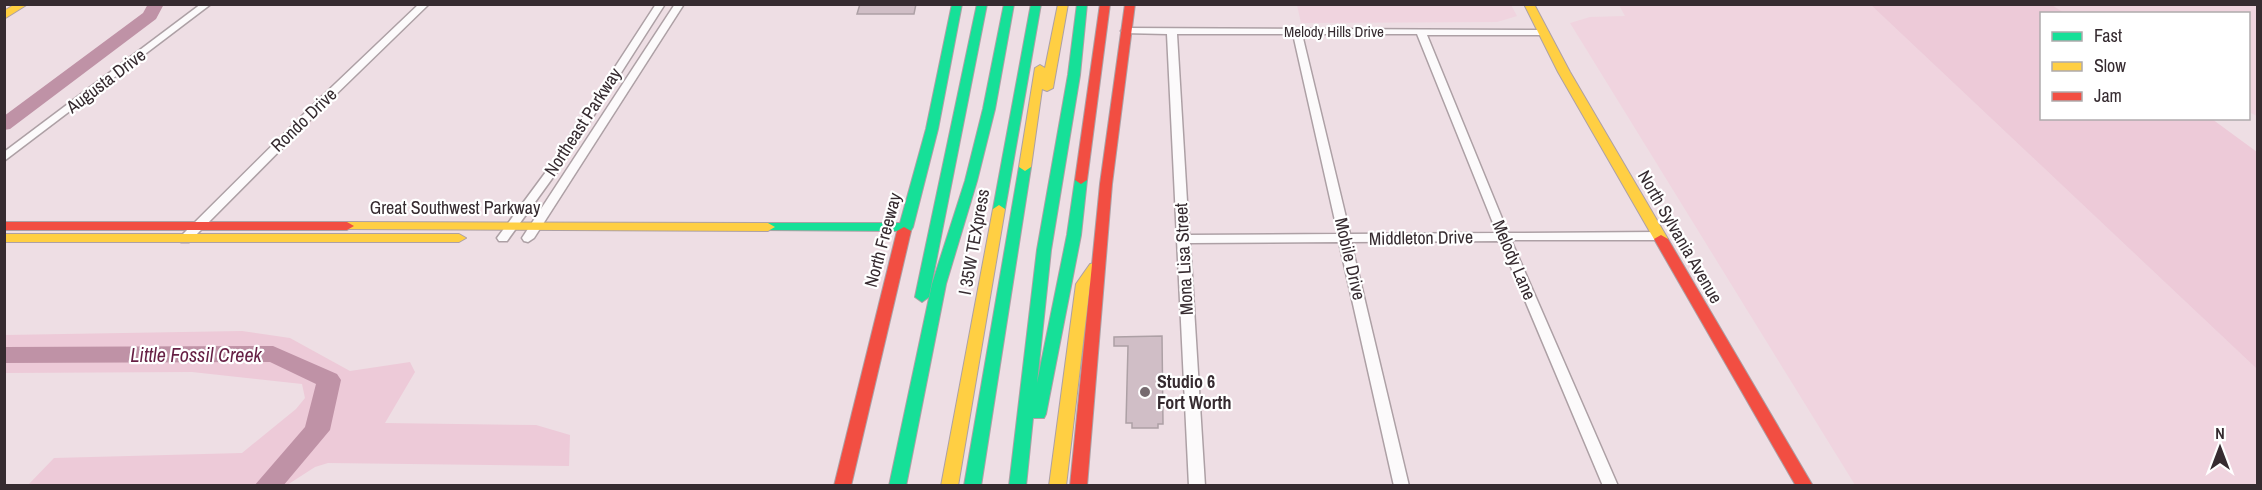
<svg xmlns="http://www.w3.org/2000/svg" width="2262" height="490" font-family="'Archivo Narrow',sans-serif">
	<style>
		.built { fill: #f0d4df }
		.green { fill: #edcad8 }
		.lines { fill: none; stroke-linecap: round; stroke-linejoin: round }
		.river { fill: #bf92a6; fill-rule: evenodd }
		.building { fill: #d0bec6; stroke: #ada0a5; stroke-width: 1.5 }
		.street-casing { stroke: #ada0a5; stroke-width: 3 }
		.fast-casing { stroke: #ada0a5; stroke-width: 2 }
		.slow-casing { stroke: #ada0a5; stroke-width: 2 }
		.jam-casing { stroke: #ada0a5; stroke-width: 2 }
		.street { fill: #fcfafb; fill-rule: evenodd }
		.fast { fill: #16e098; fill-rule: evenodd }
		.slow { fill: #ffcf43; fill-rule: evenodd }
		.jam { fill: #f24e42; fill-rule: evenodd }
		.poi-dot { fill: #766a6f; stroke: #fff; stroke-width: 2 }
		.labels { text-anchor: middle; stroke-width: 4.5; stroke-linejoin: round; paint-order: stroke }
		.far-street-label { font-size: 15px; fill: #362b30; stroke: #fff }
		.street-label { font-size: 18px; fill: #362b30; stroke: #fff }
		.poi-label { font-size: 18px; font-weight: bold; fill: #362b30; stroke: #fff; text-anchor: start }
		.water-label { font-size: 20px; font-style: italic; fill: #661f44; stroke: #fff }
	</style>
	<rect width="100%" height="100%" fill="#eedee4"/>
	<g class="built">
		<path d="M1297,5H1511L1517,16L1497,22L1301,23Z"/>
		<path d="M1619,5H1871L2257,369V485H1855L1570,23L1590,17L1625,16Z"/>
		<path d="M2052,5H2257V116L2249,112L2248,14H2064Z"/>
	</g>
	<g class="green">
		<path d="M1777,5H2052L2064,13L2042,14V118L2212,119L2257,152V369L1871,5Z"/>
		<path d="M242,331L290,338L350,371L410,362L415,372L385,423L536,425L570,435L569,466L328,463L315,467L287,485H28L54,458L242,453L296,409L305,398L302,384L192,372L5,373V335Z"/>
	</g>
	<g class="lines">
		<g class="river">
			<path d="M148,4H164L156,19L10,129L4,130V116L143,13Z"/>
			<path d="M273,346L337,374L341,380L330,430L283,486H254L305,427L316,384L270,362L4,363V347Z"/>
		</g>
	</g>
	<g class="building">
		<path d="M860,4H916L914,14H857Z"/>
		<path d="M1162,336L1163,424H1158V428H1132V423H1126L1128,346H1114V337Z"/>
	</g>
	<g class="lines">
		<g class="street-casing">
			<g id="street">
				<path d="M201,4H211L4,161V152Z"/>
				<path d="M419,4H429L323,107L189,242H181L179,239L181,236L315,103Z"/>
				<path d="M656,4H665L564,162L507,241H499L497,238L554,161Z"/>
				<path d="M675,4H684L534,238L528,242L524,241L522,238Z"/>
				<path d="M1126,28L1546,30L1548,32L1543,35H1427L1508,233L1659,232L1665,236L1659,240H1511L1618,486H1603L1500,241L1351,242L1409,486H1394L1339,242L1190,243L1205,486H1189L1167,34L1123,33L1121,31ZM1177,34H1293L1338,234L1189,235ZM1302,34H1417L1497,233L1350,234Z"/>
			</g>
		</g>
		<g class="fast-casing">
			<g id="fast">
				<path d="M952,4H962L938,129L913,227L909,234H899L897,231L763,230L761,227L768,223H900L926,129Z"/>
				<path d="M977,4H987L929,297L922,302L915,297Z"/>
				<path d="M1004,4H1014L995,109L977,181L946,284L906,486H889L932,284L965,181L983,109Z"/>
				<path d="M1031,4H1041L1005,209L999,213L993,209Z"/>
				<path d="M1077,4H1087L1080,75L1051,250L1037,383L1067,235L1075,180L1081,176L1087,180L1081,235L1046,414L1044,418H1033L1026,486H1009L1037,250L1068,75Z"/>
				<path d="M1025,163L1031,167L981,486H964L1019,167Z"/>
			</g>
		</g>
		<g class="slow-casing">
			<g id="slow">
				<path d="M15,4H28L4,19V11Z"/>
				<path d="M1058,4H1068L1053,88L1047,91L1042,89L1031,167L1025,171L1019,167L1035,68L1040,65L1045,68Z"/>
				<path d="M1524,4H1534L1570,72L1668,239L1666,242L1661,243L1654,239L1558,72Z"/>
				<path d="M999,205L1005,209L958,486H941L993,209Z"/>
				<path d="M347,222L768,223L775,227L768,231L342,229L340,226L342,223Z"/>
				<path d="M4,234H459L466,238L459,242H4Z"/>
				<path d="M1095,263L1102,267L1090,284L1066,486H1049L1076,284L1090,264Z"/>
			</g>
		</g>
		<g class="jam-casing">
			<g id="jam">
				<path d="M1100,4H1110L1087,180L1081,184L1075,180Z"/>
				<path d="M1125,4H1135L1112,184L1087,486H1070L1100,184Z"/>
				<path d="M4,222H347L354,226L347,230H4Z"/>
				<path d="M904,227L911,231L851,486H834L897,231Z"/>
				<path d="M1661,235L1668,239L1813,486H1796L1654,239Z"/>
			</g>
		</g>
		<use href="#street" class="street"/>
		<use href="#fast" class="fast"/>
		<use href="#slow" class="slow"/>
		<use href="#jam" class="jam"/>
	</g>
	<circle class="poi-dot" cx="1145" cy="392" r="6"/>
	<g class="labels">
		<g class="far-street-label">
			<text x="1334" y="37">Melody Hills Drive</text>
		</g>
		<g class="street-label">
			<text transform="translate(106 81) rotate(-37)" y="6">Augusta Drive</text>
			<text transform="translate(304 120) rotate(-44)" y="6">Rondo Drive</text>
			<text transform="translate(583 122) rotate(-57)" y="6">Northeast Parkway</text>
			<text x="455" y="214">Great Southwest Parkway</text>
			<text transform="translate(1680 237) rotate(60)" y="6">North Sylvania Avenue</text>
			<text transform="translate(1421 238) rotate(-1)" y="6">Middleton Drive</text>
			<text transform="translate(883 240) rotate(-75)" y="6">North Freeway</text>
			<text transform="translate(974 242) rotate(-80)" y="6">I 35W TEXpress</text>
			<text transform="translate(1184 259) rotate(-93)" y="6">Mona Lisa Street</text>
			<text transform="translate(1350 259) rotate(77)" y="6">Mobile Drive</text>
			<text transform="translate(1514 260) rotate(67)" y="6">Melody Lane</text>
		</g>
		<g class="poi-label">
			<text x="1157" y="388">Studio 6<tspan x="1157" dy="21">Fort Worth</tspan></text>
		</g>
		<g class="water-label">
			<text x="196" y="362">Little Fossil Creek</text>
		</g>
	</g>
	<rect width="2262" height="490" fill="none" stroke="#362b30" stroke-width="12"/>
	<rect x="2040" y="12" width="210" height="108" fill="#ffffff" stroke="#afaaac" stroke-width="1.5"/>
	<rect x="2052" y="32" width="30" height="9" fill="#16e098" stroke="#afaaac" stroke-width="1.5"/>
	<text x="2094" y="42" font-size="18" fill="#362b30">Fast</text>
	<rect x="2052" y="62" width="30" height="9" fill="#ffcf43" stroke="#afaaac" stroke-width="1.5"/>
	<text x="2094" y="72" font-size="18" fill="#362b30">Slow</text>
	<rect x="2052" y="92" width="30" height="9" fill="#f24e42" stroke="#afaaac" stroke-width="1.5"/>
	<text x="2094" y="102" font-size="18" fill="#362b30">Jam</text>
	<g transform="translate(2220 448)" stroke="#ffffff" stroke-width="4.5" paint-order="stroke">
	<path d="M0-4.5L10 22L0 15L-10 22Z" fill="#362b30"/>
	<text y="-9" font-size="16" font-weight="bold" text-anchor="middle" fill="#362b30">N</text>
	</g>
</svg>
